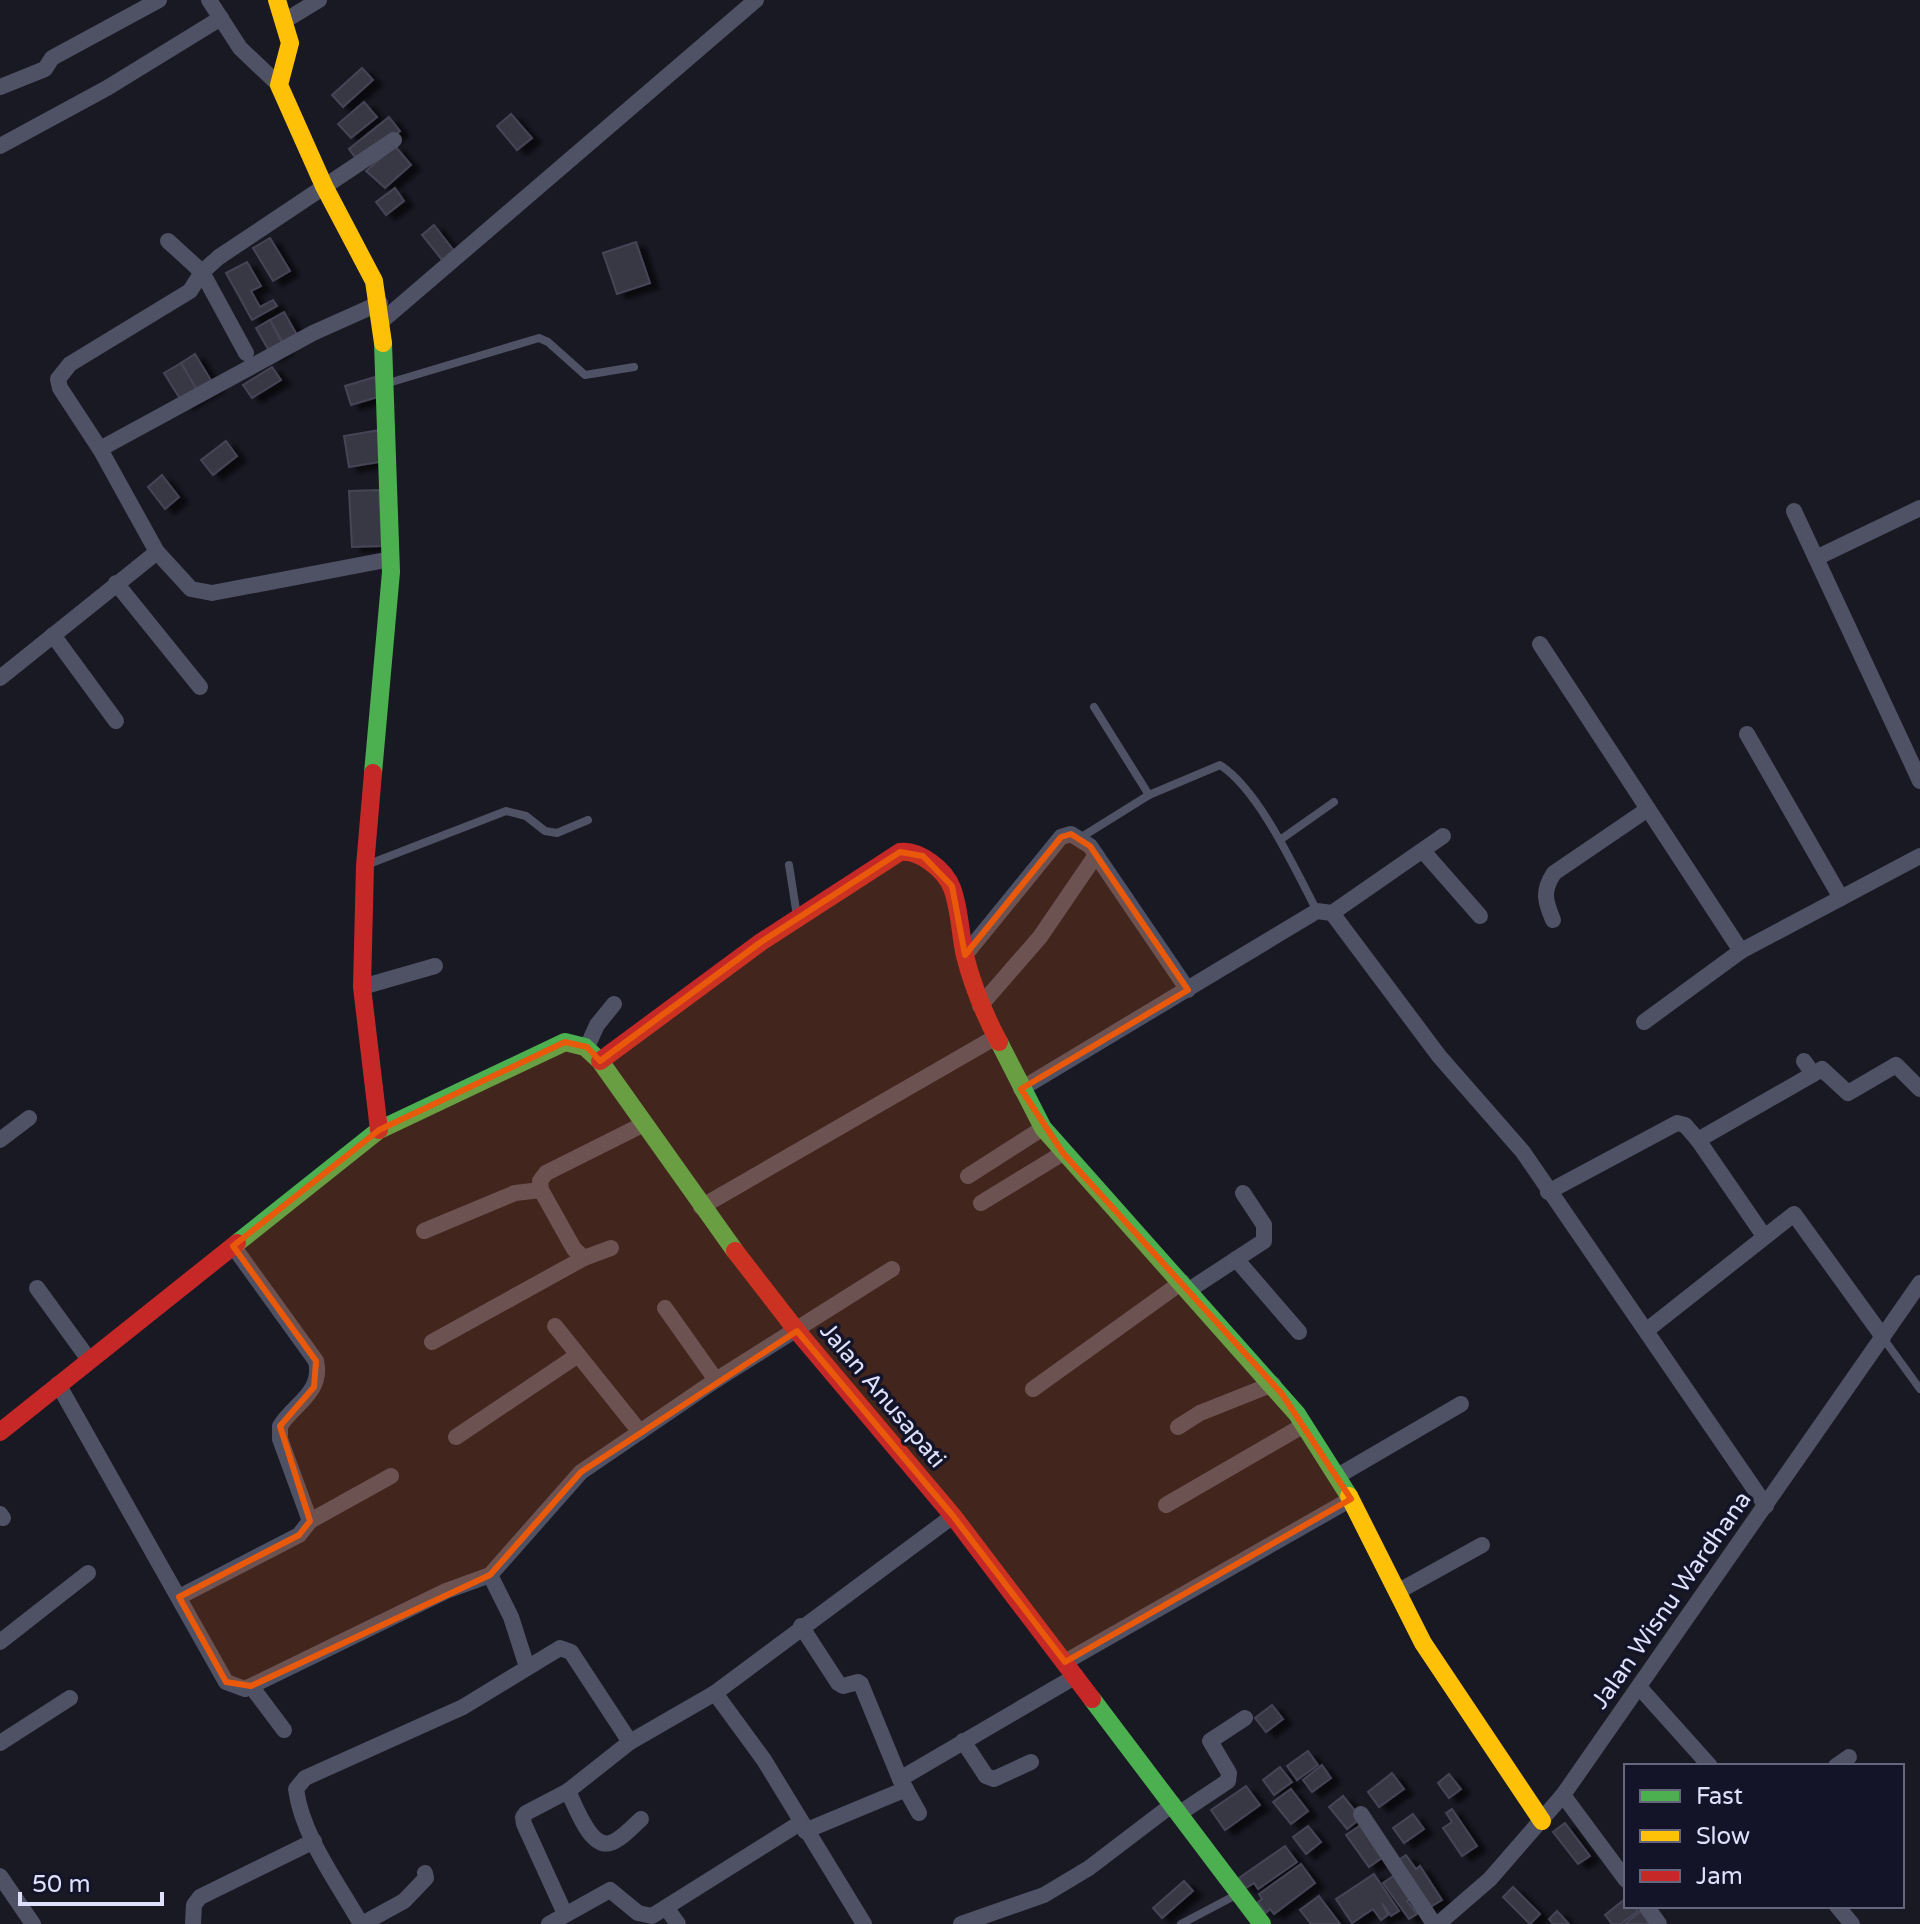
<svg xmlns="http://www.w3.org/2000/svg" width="1920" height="1924" font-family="'Varela Round',sans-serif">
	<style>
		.building { fill: #383845; stroke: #454456; stroke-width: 2; filter: url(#shadow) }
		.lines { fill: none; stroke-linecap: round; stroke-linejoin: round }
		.lane { stroke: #4f5164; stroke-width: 8 }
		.street { stroke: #4f5164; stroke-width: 16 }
		.fast { stroke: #4caf50; stroke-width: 18 }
		.slow { stroke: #ffc107; stroke-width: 18 }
		.jam { stroke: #c62828; stroke-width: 18 }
		.marked { fill: #e8590c; fill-opacity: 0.2; stroke: #e8590c; stroke-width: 6; stroke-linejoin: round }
		.labels { text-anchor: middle; stroke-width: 7; stroke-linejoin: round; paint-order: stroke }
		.street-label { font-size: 24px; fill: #dfe1fc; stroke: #141429 }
	</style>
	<defs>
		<filter id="shadow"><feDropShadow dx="9" dy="5" stdDeviation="2" flood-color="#0009"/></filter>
	</defs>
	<rect width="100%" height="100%" fill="#191924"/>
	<g class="building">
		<path d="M362,68L373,80L343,107L332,95Z"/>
		<path d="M364,102L377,117L351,138L338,124Z"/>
		<path d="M511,114L532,138L517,150L497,126Z"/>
		<path d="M389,117L400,131L360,164L349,149Z"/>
		<path d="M395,146L411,165L385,188L366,171Z"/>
		<path d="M395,188L404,201L386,215L376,202Z"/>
		<path d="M434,225L455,252L443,261L422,235Z"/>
		<path d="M270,238L290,271L273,281L253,248Z"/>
		<path d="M636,242L650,283L617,294L603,253Z"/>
		<path d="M247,262L261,286L251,291L260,307L273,300L277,306L252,320L226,273Z"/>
		<path d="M284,312L297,335L283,343L270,320Z"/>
		<path d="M270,320L285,348L272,356L256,328Z"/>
		<path d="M195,354L215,387L200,395L181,363Z"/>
		<path d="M181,363L200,395L184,405L164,373Z"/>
		<path d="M272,367L281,380L252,398L243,385Z"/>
		<path d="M375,377L381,396L351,405L345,386Z"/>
		<path d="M380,430L385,461L349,467L344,436Z"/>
		<path d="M226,441L237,456L213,475L201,460Z"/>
		<path d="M162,475L179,497L165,509L148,487Z"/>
		<path d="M379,490L382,546L352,547L349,491Z"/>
		<path d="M1272,1705L1283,1719L1266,1732L1255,1718Z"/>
		<path d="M1308,1751L1318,1765L1297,1780L1287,1766Z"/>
		<path d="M1322,1765L1331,1778L1312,1792L1303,1780Z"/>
		<path d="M1280,1767L1292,1782L1274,1795L1263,1780Z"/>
		<path d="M1392,1773L1404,1789L1379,1807L1368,1792Z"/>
		<path d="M1449,1774L1461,1789L1449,1798L1438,1783Z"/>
		<path d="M1246,1786L1260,1805L1225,1830L1211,1810Z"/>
		<path d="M1291,1789L1308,1811L1291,1824L1273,1802Z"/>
		<path d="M1343,1796L1361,1818L1347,1829L1329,1807Z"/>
		<path d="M1452,1809L1477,1846L1462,1856L1443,1828L1452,1822L1446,1813Z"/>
		<path d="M1413,1814L1424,1829L1404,1843L1393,1828Z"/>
		<path d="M1364,1823L1386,1855L1369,1867L1346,1835Z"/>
		<path d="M1565,1823L1590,1856L1578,1864L1553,1832Z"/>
		<path d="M1308,1826L1321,1842L1306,1854L1293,1837Z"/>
		<path d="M1285,1846L1297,1862L1258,1889L1254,1883L1246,1888L1239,1878Z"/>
		<path d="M1406,1855L1416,1869L1420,1866L1442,1900L1427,1909L1397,1861Z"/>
		<path d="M1301,1864L1315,1883L1274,1914L1270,1909L1266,1913L1258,1902L1262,1899L1259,1894Z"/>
		<path d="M1398,1873L1413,1897L1407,1901L1417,1914L1409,1919L1383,1883Z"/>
		<path d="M1374,1874L1399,1911L1391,1916L1382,1903L1388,1915L1381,1920L1373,1909L1352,1923L1336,1899Z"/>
		<path d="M1184,1881L1193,1891L1162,1918L1153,1908Z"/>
		<path d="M1513,1887L1540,1914L1530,1924L1503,1897Z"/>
		<path d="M1319,1896L1340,1924H1311L1300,1910Z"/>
		<path d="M1626,1898V1906H1634L1638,1911L1621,1924H1612L1605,1915Z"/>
		<path d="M1642,1910L1649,1924H1625Z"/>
		<path d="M1557,1911L1569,1924H1553L1549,1919Z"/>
	</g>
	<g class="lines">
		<g class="lane">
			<path d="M385,384L539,338L548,342L585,375L634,367"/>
			<path d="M1094,707L1149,795"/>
			<path d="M1080,838L1149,795L1220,765C1259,790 1295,869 1317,911"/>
			<path d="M1280,840L1334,802"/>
			<path d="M369,864L506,811L526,816L545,831L557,833L588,820"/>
			<path d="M789,865L797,916"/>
			<path d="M1883,1338L1920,1389"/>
			<path d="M1181,1924L1236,1895"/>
		</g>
		<g class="street">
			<path d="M209,0L240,48L279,85"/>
			<path d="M286,20L319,0"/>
			<path d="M0,87L45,69L52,58L159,0"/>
			<path d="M0,146L107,88L221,18"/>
			<path d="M168,241L202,272L246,353"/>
			<path d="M382,321L756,0"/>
			<path d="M100,449L313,333L380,303"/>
			<path d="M1794,511L1920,781"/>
			<path d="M1816,558L1920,508"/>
			<path d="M391,559L212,593L191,589L157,552L100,449L60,388L58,379L70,364L190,291L202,272L219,257L394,140"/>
			<path d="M116,583L200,687"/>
			<path d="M53,635L116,721"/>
			<path d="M1540,644L1741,951"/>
			<path d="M0,678L157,552"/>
			<path d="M1747,734L1841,898"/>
			<path d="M1423,851L1480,916"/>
			<path d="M1332,913L1443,836"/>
			<path d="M1553,920C1545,901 1542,891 1554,873L1648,809"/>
			<path d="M965,955L1061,837L1071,834L1090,846L1188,990"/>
			<path d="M362,987L435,966"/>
			<path d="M980,1006L1040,937L1096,855"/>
			<path d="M1644,1022L1741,951L1920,856"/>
			<path d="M587,1047L597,1025L614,1004"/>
			<path d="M1804,1061L1813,1074"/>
			<path d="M1021,1089L1317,911L1332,913L1439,1056L1523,1152L1766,1506"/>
			<path d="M0,1140L29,1118"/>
			<path d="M1698,1140L1764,1236"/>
			<path d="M968,1176L1043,1128"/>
			<path d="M1548,1192L1677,1123L1685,1125L1698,1140L1822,1069L1848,1093L1896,1065L1920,1089"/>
			<path d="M981,1203L1063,1153"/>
			<path d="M701,1207L994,1038"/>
			<path d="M424,1231L515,1193L541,1190"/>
			<path d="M611,1248L584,1258L574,1249L541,1190L540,1181L546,1173L644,1124"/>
			<path d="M1236,1259L1299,1332"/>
			<path d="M37,1288L90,1361"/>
			<path d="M1189,1290L1264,1241V1225L1243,1193"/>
			<path d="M665,1308L716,1380"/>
			<path d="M555,1326L640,1432"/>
			<path d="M1647,1330L1794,1214L1883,1337"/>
			<path d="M432,1342L584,1258"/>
			<path d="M58,1384L226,1682L245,1689L446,1591L490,1575L581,1472L716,1380L892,1269"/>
			<path d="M1033,1389L1182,1282"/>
			<path d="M1178,1427L1200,1413L1273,1384"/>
			<path d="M456,1437L578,1355"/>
			<path d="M1336,1477L1461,1404"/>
			<path d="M1166,1505L1304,1425"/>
			<path d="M0,1514L3,1518"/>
			<path d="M310,1521L391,1476"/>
			<path d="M490,1575L511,1617L527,1667"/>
			<path d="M1399,1591L1482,1545"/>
			<path d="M179,1597L299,1535L310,1521L280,1439V1426C295,1403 323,1392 316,1361L233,1246"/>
			<path d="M801,1626L838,1683L843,1686L858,1682L861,1684L900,1779L919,1813"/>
			<path d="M0,1642L88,1573"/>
			<path d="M1065,1662L1351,1499"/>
			<path d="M251,1686L284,1730"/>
			<path d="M1640,1688L1710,1766"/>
			<path d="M715,1693L764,1760L864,1924"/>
			<path d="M963,1741L986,1776L994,1779L1031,1762"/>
			<path d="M0,1743L70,1698"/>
			<path d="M1836,1766L1849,1757"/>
			<path d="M900,1779L1076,1676"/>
			<path d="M568,1791C575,1805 590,1849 610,1843C621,1840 633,1826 641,1819"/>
			<path d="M1563,1795L1626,1880"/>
			<path d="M1180,1813L1228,1781L1229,1773L1210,1741L1245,1718"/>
			<path d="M1361,1814L1434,1924"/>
			<path d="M805,1831L906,1789"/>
			<path d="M0,1876L33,1924"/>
			<path d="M1646,1906L1659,1924"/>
			<path d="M1837,1906L1852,1924"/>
			<path d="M667,1909L678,1924"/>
			<path d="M565,1914L524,1824L523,1817L526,1813L568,1791L630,1742L715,1693L953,1516"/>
			<path d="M193,1924L194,1905L200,1897L314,1841"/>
			<path d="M361,1924C338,1883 302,1836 296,1789L305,1778L463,1707L560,1648L571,1652L630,1742"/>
			<path d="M362,1924L404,1901L426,1878L425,1873"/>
			<path d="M549,1924L610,1890L638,1913L652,1916L800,1823"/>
			<path d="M961,1924L1044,1895L1089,1868L1173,1804"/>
			<path d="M1438,1924L1490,1879L1563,1795L1920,1283"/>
		</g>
		<g class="fast">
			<path d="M373,773L391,572L383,343"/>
			<path d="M999,1042L1043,1128L1297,1414L1349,1496"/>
			<path d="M237,1243L379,1130L565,1042L585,1047L600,1061L735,1251"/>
			<path d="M1092,1699L1262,1924"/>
		</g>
		<g class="slow">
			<path d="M277,0L290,43L279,85L324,186L374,281L383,343"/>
			<path d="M1349,1496L1423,1643L1542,1821"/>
		</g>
		<g class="jam">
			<path d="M373,773L365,866L362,987L379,1130"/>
			<path d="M600,1061L761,942L900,852C919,849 945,870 952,888C960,909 960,934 965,956C973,987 984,1014 999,1042"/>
			<path d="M735,1251L797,1331L953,1516L1092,1699"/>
			<path d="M0,1432L237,1243"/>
		</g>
	</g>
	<path class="marked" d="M1071,834L1090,846L1188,990L1021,1089L1063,1153L1282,1394L1351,1499L1065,1662L953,1516L797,1331L581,1472L490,1575L251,1686L226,1682L179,1597L299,1535L310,1521L280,1426L314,1387L316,1361L233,1246L379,1130L565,1042L587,1047L600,1061L761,942L900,852L923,856L952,886L965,955L1061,837Z"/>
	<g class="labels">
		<g class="street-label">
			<text transform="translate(883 1395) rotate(50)" y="8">Jalan Anusapati</text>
			<text transform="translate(1671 1600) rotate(-55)" y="8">Jalan Wisnu Wardhana</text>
		</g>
	</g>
	<rect x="1624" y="1764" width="280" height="144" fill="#141429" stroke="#65667d" stroke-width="2"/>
	<rect x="1640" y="1790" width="40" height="12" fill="#4caf50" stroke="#65667d" stroke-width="2"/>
	<text x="1696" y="1804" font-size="24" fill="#dfe1fc">Fast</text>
	<rect x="1640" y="1830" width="40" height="12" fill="#ffc107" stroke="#65667d" stroke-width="2"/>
	<text x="1696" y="1844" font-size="24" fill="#dfe1fc">Slow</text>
	<rect x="1640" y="1870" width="40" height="12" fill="#c62828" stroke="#65667d" stroke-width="2"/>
	<text x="1696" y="1884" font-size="24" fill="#dfe1fc">Jam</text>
	<path d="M20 1892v12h142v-12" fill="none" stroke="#dfe1fc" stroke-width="4"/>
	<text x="32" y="1892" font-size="24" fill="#dfe1fc" stroke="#141429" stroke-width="6" paint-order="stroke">50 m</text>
</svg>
